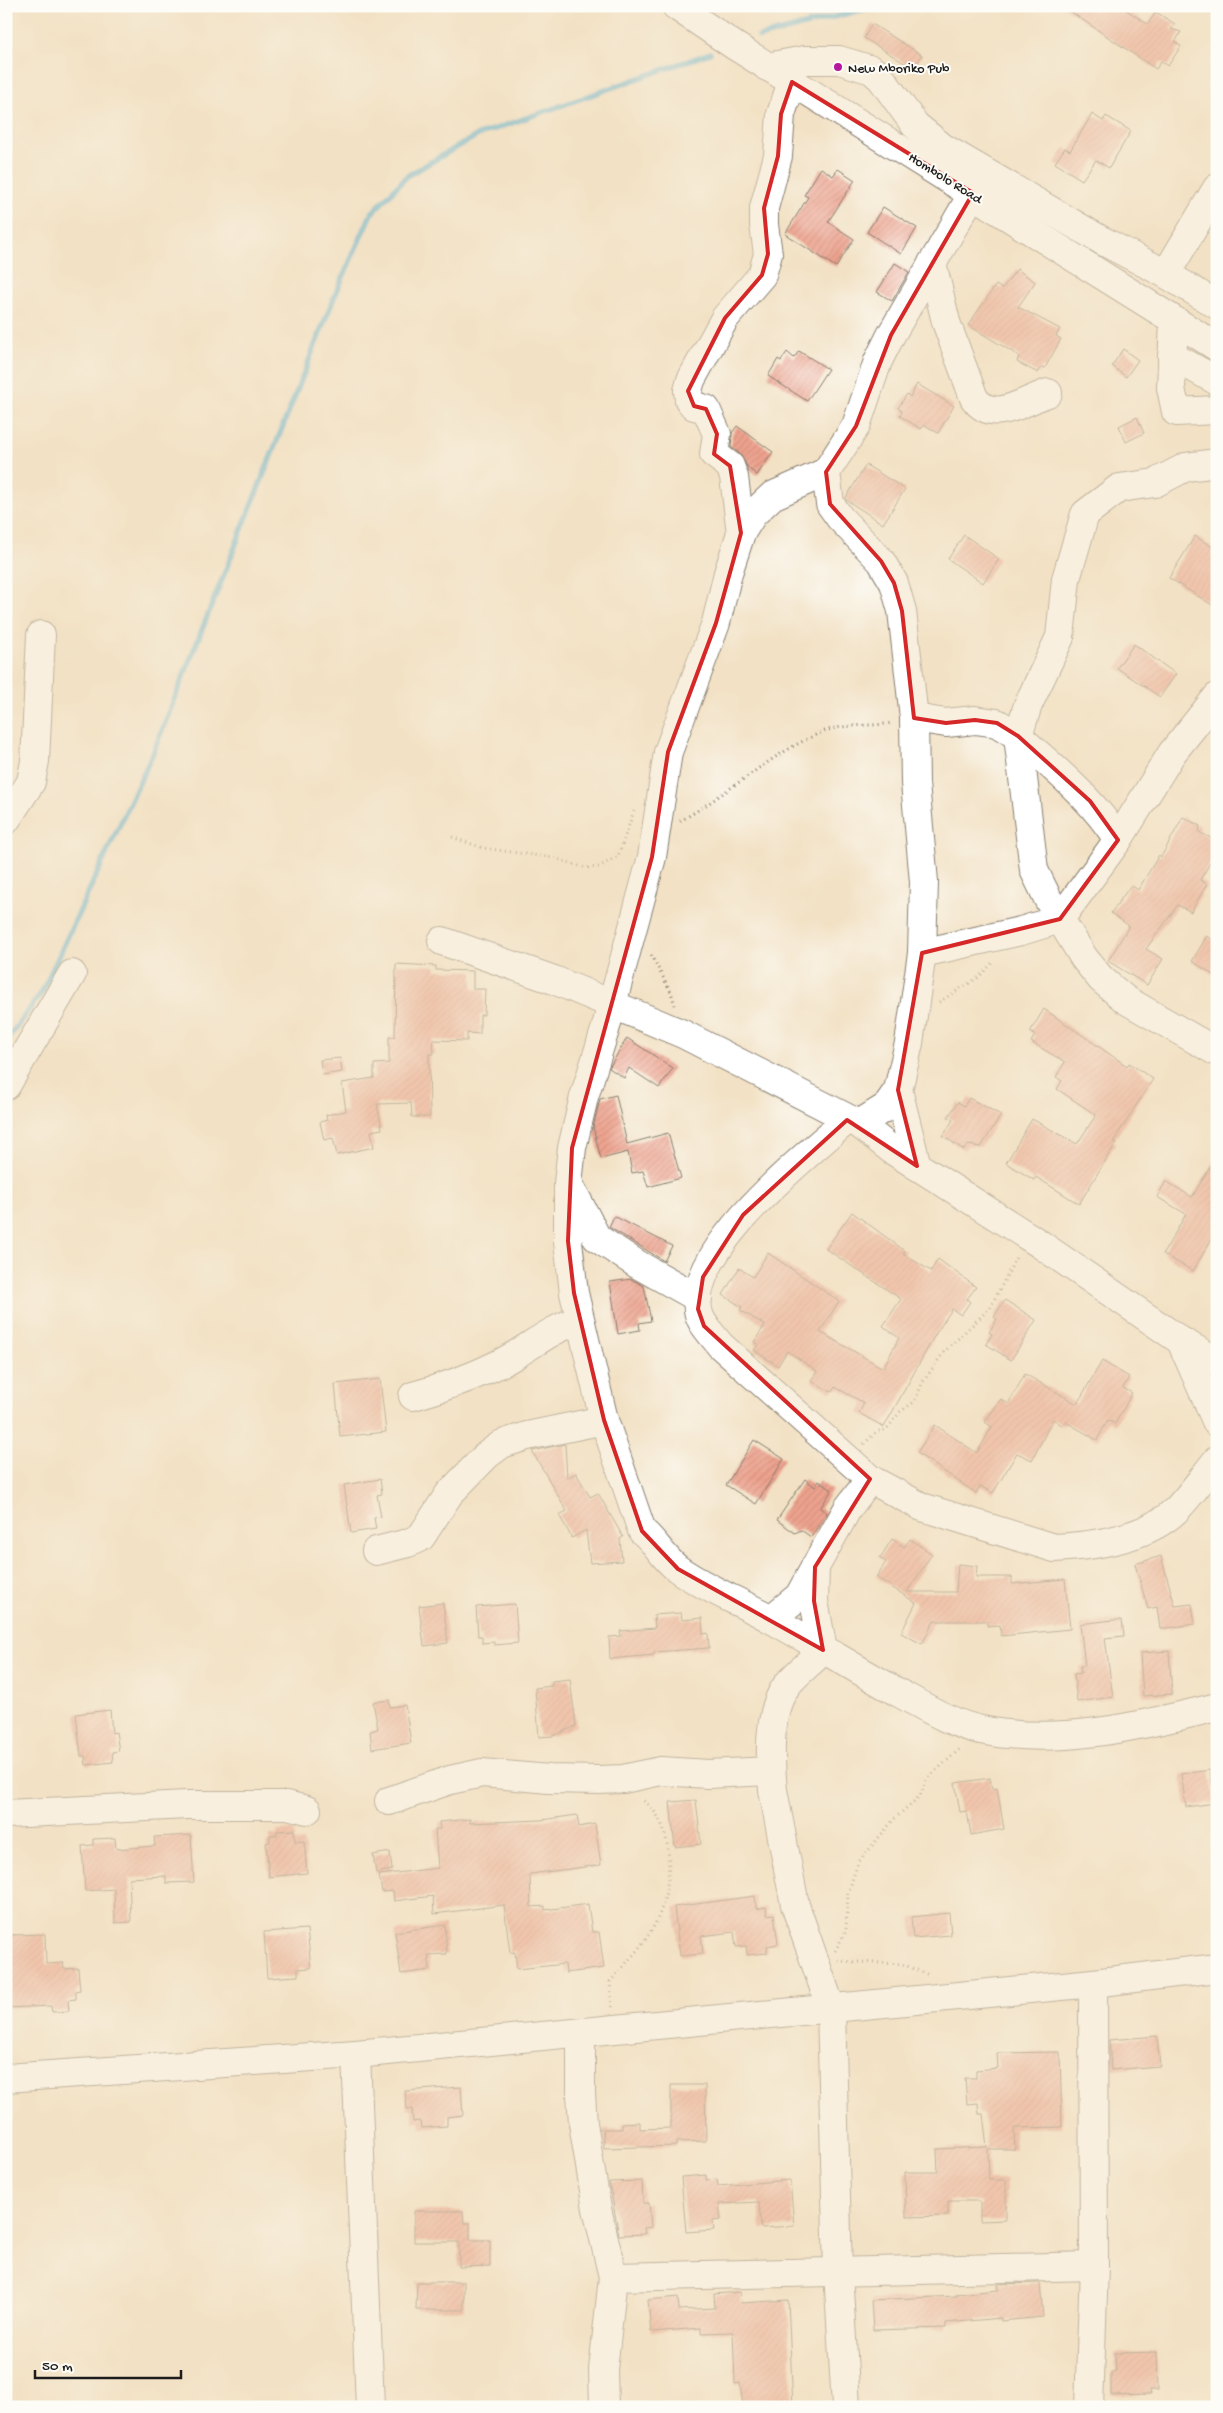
<svg xmlns="http://www.w3.org/2000/svg" width="1223" height="2413" font-family="'Gochi Hand',sans-serif">
	<style>
		.lines { fill: none; stroke-linecap: round; stroke-linejoin: round }
		.stream { stroke: #54aed2; stroke-width: 5.5 }
		.building { fill: url(#building-hatch) }
		.minor-casing { stroke: #877e70; stroke-width: 30 }
		.path { stroke: #877e70; stroke-width: 3; stroke-dasharray: 1 4; stroke-linecap: butt }
		.minor { stroke: #fff; stroke-width: 28 }
		.marked { fill: none; stroke: #d62828; stroke-width: 4; stroke-linejoin: round }
		.poi-dot { fill: #b5179e; stroke: #fdfcf7; stroke-width: 2 }
		.labels { text-anchor: middle; stroke-width: 4; stroke-linejoin: round; paint-order: stroke }
		.poi-label { font-size: 14px; fill: #1c1c1c; stroke: #fdfcf7; text-anchor: start }
		.street-label { font-size: 14px; fill: #1c1c1c; stroke: #fdfcf7 }
	</style>
	<defs>
		<pattern id="building-hatch" width="6" height="6" patternUnits="userSpaceOnUse" patternTransform="scale(1.25)"><rect width="6" height="6" fill="#eea38e"/><path d="M-1 1l2-2M0 6l6-6M5 7l2-2" fill="none" stroke="#cc8c7a"/></pattern>
	</defs>
	<rect width="100%" height="100%" fill="#fdfcf7"/>
	<filter id="ink" filterUnits="userSpaceOnUse"><feTurbulence type="fractalNoise" baseFrequency=".02" numOctaves="2"/><feDisplacementMap in="SourceGraphic" scale="10" xChannelSelector="R" yChannelSelector="G"/><feConvolveMatrix kernelMatrix="1 2 1 2 8 2 1 2 1" color-interpolation-filters="sRGB"/></filter>
	<filter id="wash" filterUnits="userSpaceOnUse"><feTurbulence type="fractalNoise" baseFrequency=".0096" numOctaves="4" result="noise"/><feDisplacementMap in="SourceGraphic" scale="20" xChannelSelector="R" yChannelSelector="G"/><feGaussianBlur stdDeviation="1.12" result="paint"/><feColorMatrix in="noise" values="0 0 0 0 0 0 0 0 0 0 0 0 0 0 0 0 0 1.4 0 .05"/><feComposite in="paint" operator="in"/></filter>
	<g filter="url(#wash)">
		<rect width="100%" height="100%" fill="#f2e1c4"/>
		<g class="lines">
			<g class="stream">
				<path d="M759,37L876,6"/>
				<path d="M6,1041L42,992L153,753L333,300L371,214L407,176L478,135L710,53"/>
			</g>
		</g>
		<g id="blocks">
			<g class="building">
				<path d="M1062,6H1120L1148,24L1156,12L1175,24L1171,29L1181,32L1175,42L1181,46L1168,66L1161,61L1156,69Z"/>
				<path d="M872,24L922,55L914,69L864,38Z"/>
				<path d="M1092,114L1103,121L1106,116L1131,131L1109,168L1096,160L1082,180L1055,163L1065,148L1070,151Z"/>
				<path d="M821,168L833,176L838,169L855,180L828,222L854,239L836,267L785,234L808,197L804,195Z"/>
				<path d="M883,207L917,228L901,254L867,232Z"/>
				<path d="M895,263L909,272L892,301L877,292Z"/>
				<path d="M1017,269L1035,282L1018,307L1060,329L1056,336L1061,339L1045,368L1042,367L1038,373L1017,362L1019,356L968,325L996,285L1002,289Z"/>
				<path d="M1123,349L1138,360L1126,377L1112,366Z"/>
				<path d="M799,351L828,369L807,401L768,376L778,359L781,361L787,352L794,358Z"/>
				<path d="M917,384L954,406L938,433L925,425L921,429L900,416L902,411L898,408L907,394L910,397Z"/>
				<path d="M1137,417L1144,433L1126,442L1119,426Z"/>
				<path d="M737,426L773,452L757,475L748,468L740,454L731,447L732,433Z"/>
				<path d="M866,465L905,489L883,524L845,499Z"/>
				<path d="M964,535L999,559L983,583L948,559Z"/>
				<path d="M1195,536L1217,550V608L1169,578Z"/>
				<path d="M1134,644L1176,674L1160,697L1117,668Z"/>
				<path d="M1183,817L1200,826L1199,832L1217,841V851L1200,880L1207,884L1191,912L1178,905L1146,949L1163,959L1147,985L1108,961L1129,926L1111,913L1131,885L1138,890L1159,855L1161,857Z"/>
				<path d="M1207,936L1217,943V977L1192,961Z"/>
				<path d="M396,964L436,966V970L473,971V989H485L484,1015H480V1034L467,1033V1041L433,1040L434,1054H429L430,1117H412L411,1103L377,1104L382,1129L371,1131L374,1147L337,1155L333,1138L324,1140L320,1122L327,1120L326,1115L346,1111L342,1083L374,1078V1064L389,1063V1037H395Z"/>
				<path d="M1044,1009L1127,1066L1129,1063L1153,1079L1113,1142L1116,1143L1079,1204L1036,1177L1034,1180L1006,1163L1032,1119L1077,1144L1096,1115L1057,1089L1062,1081L1056,1077L1065,1062L1031,1042L1035,1035L1030,1032Z"/>
				<path d="M627,1038L673,1068L659,1088L629,1068L624,1078L609,1068Z"/>
				<path d="M340,1058L342,1072L322,1075L320,1060Z"/>
				<path d="M616,1095L627,1144L668,1133L681,1178L648,1187L643,1171L632,1173L628,1152L601,1159L593,1127L600,1099Z"/>
				<path d="M969,1098L1001,1115L981,1147L968,1145L964,1150L943,1136L953,1120L948,1117L958,1102L964,1106Z"/>
				<path d="M1217,1156V1230L1193,1271L1163,1254L1186,1214L1157,1197L1166,1181L1192,1197Z"/>
				<path d="M852,1212L905,1251L903,1254L931,1271L938,1259L976,1287L967,1299L970,1302L961,1315L952,1309L935,1335L884,1427L859,1413L864,1403L835,1387L832,1392L811,1381L817,1371L787,1351L778,1366L754,1350L758,1345L754,1342L765,1325L740,1310L742,1307L723,1295L739,1268L753,1277L768,1253L839,1301L820,1332L883,1368L899,1338L883,1326L901,1299L826,1249Z"/>
				<path d="M614,1216L672,1246L664,1261L609,1227Z"/>
				<path d="M631,1279L644,1286L651,1321L639,1323L640,1330L618,1334L610,1282Z"/>
				<path d="M1005,1300L1036,1320L1011,1360L986,1344L992,1334L989,1332L997,1319L994,1317Z"/>
				<path d="M1102,1361L1129,1377L1123,1388L1132,1393L1115,1424L1108,1420L1097,1440L1066,1422L1063,1426L1053,1419L1032,1460L1017,1453L993,1493L980,1486L976,1493L917,1453L935,1425L977,1453L992,1427L985,1422L1001,1399L1008,1404L1025,1374L1077,1404Z"/>
				<path d="M380,1379L386,1432L340,1437L335,1384Z"/>
				<path d="M754,1440L784,1459L756,1504L726,1485Z"/>
				<path d="M565,1444L567,1478L576,1473L590,1497L598,1493L623,1537L620,1539L622,1561L590,1563L586,1530L572,1538L559,1515L567,1511L532,1451Z"/>
				<path d="M380,1479L382,1494L377,1495L381,1517L374,1518L376,1529L351,1533L344,1485Z"/>
				<path d="M805,1479L815,1487L819,1481L832,1490L820,1508L827,1513L811,1537L801,1530L795,1533L777,1520Z"/>
				<path d="M892,1539L904,1547L910,1539L932,1554L907,1592H956L958,1564L977,1566L976,1577H1012V1584L1065,1579L1070,1629L1001,1636L1000,1625L987,1626V1621H934L922,1644L901,1633L916,1603L876,1577L886,1562L880,1558Z"/>
				<path d="M1161,1556L1175,1606L1192,1604L1195,1624L1160,1629L1157,1607L1148,1609L1135,1564Z"/>
				<path d="M443,1603L448,1643L424,1646L419,1606Z"/>
				<path d="M515,1604L518,1643L494,1645V1642L482,1643V1636H478L476,1607Z"/>
				<path d="M681,1613L682,1620L702,1618L703,1634L708,1633L709,1648L654,1652V1655L610,1659L609,1637L621,1636L620,1631L655,1628L654,1615Z"/>
				<path d="M1113,1620H1122L1124,1636L1105,1638L1113,1697L1077,1702L1074,1674L1081,1673L1080,1666H1085L1080,1624Z"/>
				<path d="M1169,1651L1172,1694L1143,1696L1140,1653Z"/>
				<path d="M570,1679L576,1726L553,1736L539,1737L535,1688L552,1686V1681Z"/>
				<path d="M389,1700L390,1707L405,1705L411,1743L372,1749L370,1731L378,1729L373,1702Z"/>
				<path d="M110,1710L112,1733L116,1732L119,1751L112,1752L113,1762L86,1765L85,1756H81L76,1714Z"/>
				<path d="M1210,1770L1215,1803L1186,1807L1181,1774Z"/>
				<path d="M990,1778L992,1789L997,1788L1004,1829L971,1835L967,1811L960,1812L955,1783Z"/>
				<path d="M696,1800L701,1844L675,1847L670,1802Z"/>
				<path d="M577,1815L579,1827L595,1824L601,1865L530,1874L531,1907L545,1906V1910L588,1904L592,1932H599L604,1968L566,1973L565,1964L517,1969L515,1952L510,1953L504,1905L434,1914L433,1896L394,1901L393,1891L382,1892L379,1875L438,1868L435,1829H440L439,1822L470,1819V1823L542,1820Z"/>
				<path d="M294,1830L295,1842L304,1841L307,1873L269,1877L266,1843L270,1842V1835H277V1831Z"/>
				<path d="M191,1835L194,1882L166,1883V1876L129,1878L131,1922L115,1923L114,1889L85,1891L82,1846L93,1845V1839L115,1838L116,1849L155,1846L154,1837Z"/>
				<path d="M390,1852L392,1870L376,1873L373,1855Z"/>
				<path d="M755,1896L756,1909L766,1907L767,1915L774,1914L778,1944L767,1946V1953L747,1955L746,1946L736,1947L734,1932L701,1936L703,1954L680,1956L674,1907Z"/>
				<path d="M949,1913L951,1935L913,1938L911,1917Z"/>
				<path d="M445,1925L447,1954L428,1955L430,1970L401,1974L395,1932Z"/>
				<path d="M307,1929L311,1968L298,1969V1976L267,1978L264,1932Z"/>
				<path d="M45,1934L46,1964L63,1963L64,1969L78,1968L80,1990L76,1991V1999L68,2000L69,2011L52,2012L51,2006L6,2008V1971H12L10,1935Z"/>
				<path d="M1157,2036L1160,2066L1111,2070L1109,2040Z"/>
				<path d="M1060,2052L1062,2127L1014,2128L1015,2149H988L989,2180H1006V2220L980,2221V2201H948V2216L906,2217L905,2172H938L937,2149L987,2147L983,2114H979L978,2103L967,2104L965,2078H976V2070L998,2068L997,2053Z"/>
				<path d="M671,2085H705L706,2141L676,2142V2146L604,2148L603,2129H622V2123L640,2122V2129L671,2128Z"/>
				<path d="M461,2087L463,2115L447,2117V2126L421,2128L420,2121L413,2122L412,2109H407L405,2091Z"/>
				<path d="M706,2175V2180L717,2179L718,2186L790,2180L794,2226L761,2228L759,2202L719,2204L721,2220L713,2221L714,2230L686,2232L681,2177Z"/>
				<path d="M642,2181L643,2203H649L651,2227L644,2228L645,2234L619,2235L609,2182Z"/>
				<path d="M414,2211H463L464,2223H470V2240H490V2266L459,2267V2242H414Z"/>
				<path d="M417,2282H464V2310H416Z"/>
				<path d="M1040,2283L1043,2317L1001,2321V2318L946,2323V2328L873,2330L871,2300L957,2296L956,2294L999,2290L998,2284Z"/>
				<path d="M740,2292L741,2303L788,2300L793,2407H743L740,2383L735,2384L733,2332L701,2333V2328L651,2332L648,2300L678,2297L679,2310L715,2308L714,2294Z"/>
				<path d="M1157,2352L1158,2390H1150L1151,2394L1111,2395V2372L1116,2371L1115,2353Z"/>
			</g>
		</g>
	</g>
	<g filter="url(#ink)">
		<use href="#blocks" fill-opacity="0" stroke="#877e70" stroke-width="1"/>
		<g class="lines">
			<g class="minor-casing">
				<g id="minor">
					<path d="M676,6L735,46L1217,347"/>
					<path d="M767,67L805,60H839L872,70L881,78L915,125L942,147L1101,240L1166,274L1217,305"/>
					<path d="M932,263L946,322L974,398C993,425 1023,401 1048,393"/>
					<path d="M1166,274L1217,188"/>
					<path d="M1174,321L1171,388L1176,412L1217,410"/>
					<path d="M1172,356L1217,381"/>
					<path d="M826,472L772,496L753,514L741,533L728,573L716,623L668,752L652,857L605,1030L584,1097L572,1148L568,1183V1241L574,1293L604,1420L642,1531C656,1542 663,1558 678,1569C706,1589 741,1602 771,1619C814,1643 856,1669 899,1693C925,1707 952,1724 981,1730C1059,1746 1141,1726 1217,1707"/>
					<path d="M741,533L734,477L730,466L714,454L717,434L706,409L694,406L689,400L688,391L691,380L725,318L762,275L768,254L764,225V208L778,156L781,114L792,82"/>
					<path d="M914,718L946,723L975,720L997,723L1018,736L1034,870L1049,901L1084,958L1101,979L1126,1000L1217,1052"/>
					<path d="M6,820L31,782L35,761L41,635"/>
					<path d="M1118,840L1172,753L1217,697"/>
					<path d="M442,941L554,980L683,1034L859,1124L892,1150L1040,1244L1181,1341L1217,1361"/>
					<path d="M922,953L1021,931L1060,919L1118,840C1092,798 1054,769 1018,736L1028,705L1060,637L1066,579L1085,514L1119,488L1155,483L1186,467L1217,463"/>
					<path d="M6,1086L72,974"/>
					<path d="M898,1090L917,1166"/>
					<path d="M847,1120C805,1157 689,1248 698,1310C700,1324 712,1334 720,1345L870,1479L922,1507L1054,1548C1093,1546 1145,1539 1175,1511C1191,1495 1203,1477 1217,1460"/>
					<path d="M859,1124L886,1107L898,1090L909,1043L922,953L924,882L915,783L914,718L902,611L894,583L881,561L840,518L830,504L826,472L856,426L878,361L891,335L973,193"/>
					<path d="M570,1186L597,1238L637,1264L698,1298"/>
					<path d="M1181,1341L1217,1423"/>
					<path d="M413,1396C449,1386 483,1374 515,1355C536,1342 555,1328 579,1320"/>
					<path d="M376,1551L408,1543L421,1537L449,1494L487,1455L502,1444L527,1436L604,1420"/>
					<path d="M815,1567L814,1601L823,1650C812,1662 797,1672 787,1685C767,1712 770,1759 773,1790L795,1905L831,2008L838,2272L846,2407"/>
					<path d="M771,1619L799,1596L848,1508L870,1479"/>
					<path d="M389,1801L450,1780L482,1773L549,1779L599,1780L623,1779L661,1771L708,1774L771,1771"/>
					<path d="M6,1814L187,1805H287L307,1810"/>
					<path d="M581,2033V2094L583,2123L597,2209L613,2277L603,2370L604,2407"/>
					<path d="M356,2054L370,2407"/>
					<path d="M6,2078L356,2054L1093,1983L1217,1968"/>
					<path d="M613,2277L1094,2266"/>
					<path d="M1089,2407L1094,2266L1093,1983"/>
				</g>
			</g>
			<g class="path">
				<path d="M680,821C728,794 769,755 820,733C842,723 869,727 892,723"/>
				<path d="M452,837L483,848L554,858L586,868L599,867L618,856L634,811"/>
				<path d="M651,955L671,992L675,1005"/>
				<path d="M939,1002L979,977L994,961"/>
				<path d="M864,1444L877,1431L886,1430L900,1412L914,1402L923,1382L944,1352L990,1308L1017,1256"/>
				<path d="M835,1951L846,1931L848,1893L858,1863L894,1819L920,1796L928,1778L961,1748"/>
				<path d="M838,1961L902,1964L929,1975"/>
				<path d="M612,2007L610,1982C625,1964 644,1945 655,1924C673,1889 678,1823 641,1799"/>
			</g>
			<use href="#minor" class="minor"/>
		</g>
	</g>
	<path d="M0 0H1223V2413H0ZM792,82L973,193L891,335L856,426L826,472L830,504L881,561L894,583L902,611L914,718L946,723L975,720L997,723L1018,736L1090,801L1118,840L1060,919L922,953L898,1090L917,1166L847,1120L743,1215L703,1277L698,1309L704,1326L870,1479L815,1567L814,1601L823,1650L678,1569L642,1531L604,1420L574,1293L568,1241L572,1148L652,857L668,752L716,623L741,533L730,466L714,454L717,434L706,409L694,406L688,391L725,318L762,275L768,254L764,208L778,156L781,114Z" fill="#f2e1c4" fill-opacity=".55" fill-rule="evenodd"/>
	<path class="marked" d="M792,82L973,193L891,335L856,426L826,472L830,504L881,561L894,583L902,611L914,718L946,723L975,720L997,723L1018,736L1090,801L1118,840L1060,919L922,953L898,1090L917,1166L847,1120L743,1215L703,1277L698,1309L704,1326L870,1479L815,1567L814,1601L823,1650L678,1569L642,1531L604,1420L574,1293L568,1241L572,1148L652,857L668,752L716,623L741,533L730,466L714,454L717,434L706,409L694,406L688,391L725,318L762,275L768,254L764,208L778,156L781,114Z"/>
	<circle class="poi-dot" cx="838" cy="67" r="5"/>
	<g class="labels">
		<g class="poi-label">
			<text x="848" y="72">New Mboriko Pub</text>
		</g>
		<g class="street-label">
			<text transform="translate(946 177) rotate(32)" y="5">Hombolo Road</text>
		</g>
	</g>
	<rect width="1223" height="2413" fill="none" stroke="#fdfcf7" stroke-width="25"/>
	<path d="M35 2370v8h146v-8" fill="none" stroke="#1c1c1c" stroke-width="2.5"/>
	<text x="42" y="2370" font-size="15" fill="#1c1c1c" stroke="#fdfcf7" stroke-width="4" paint-order="stroke">50 m</text>
</svg>
